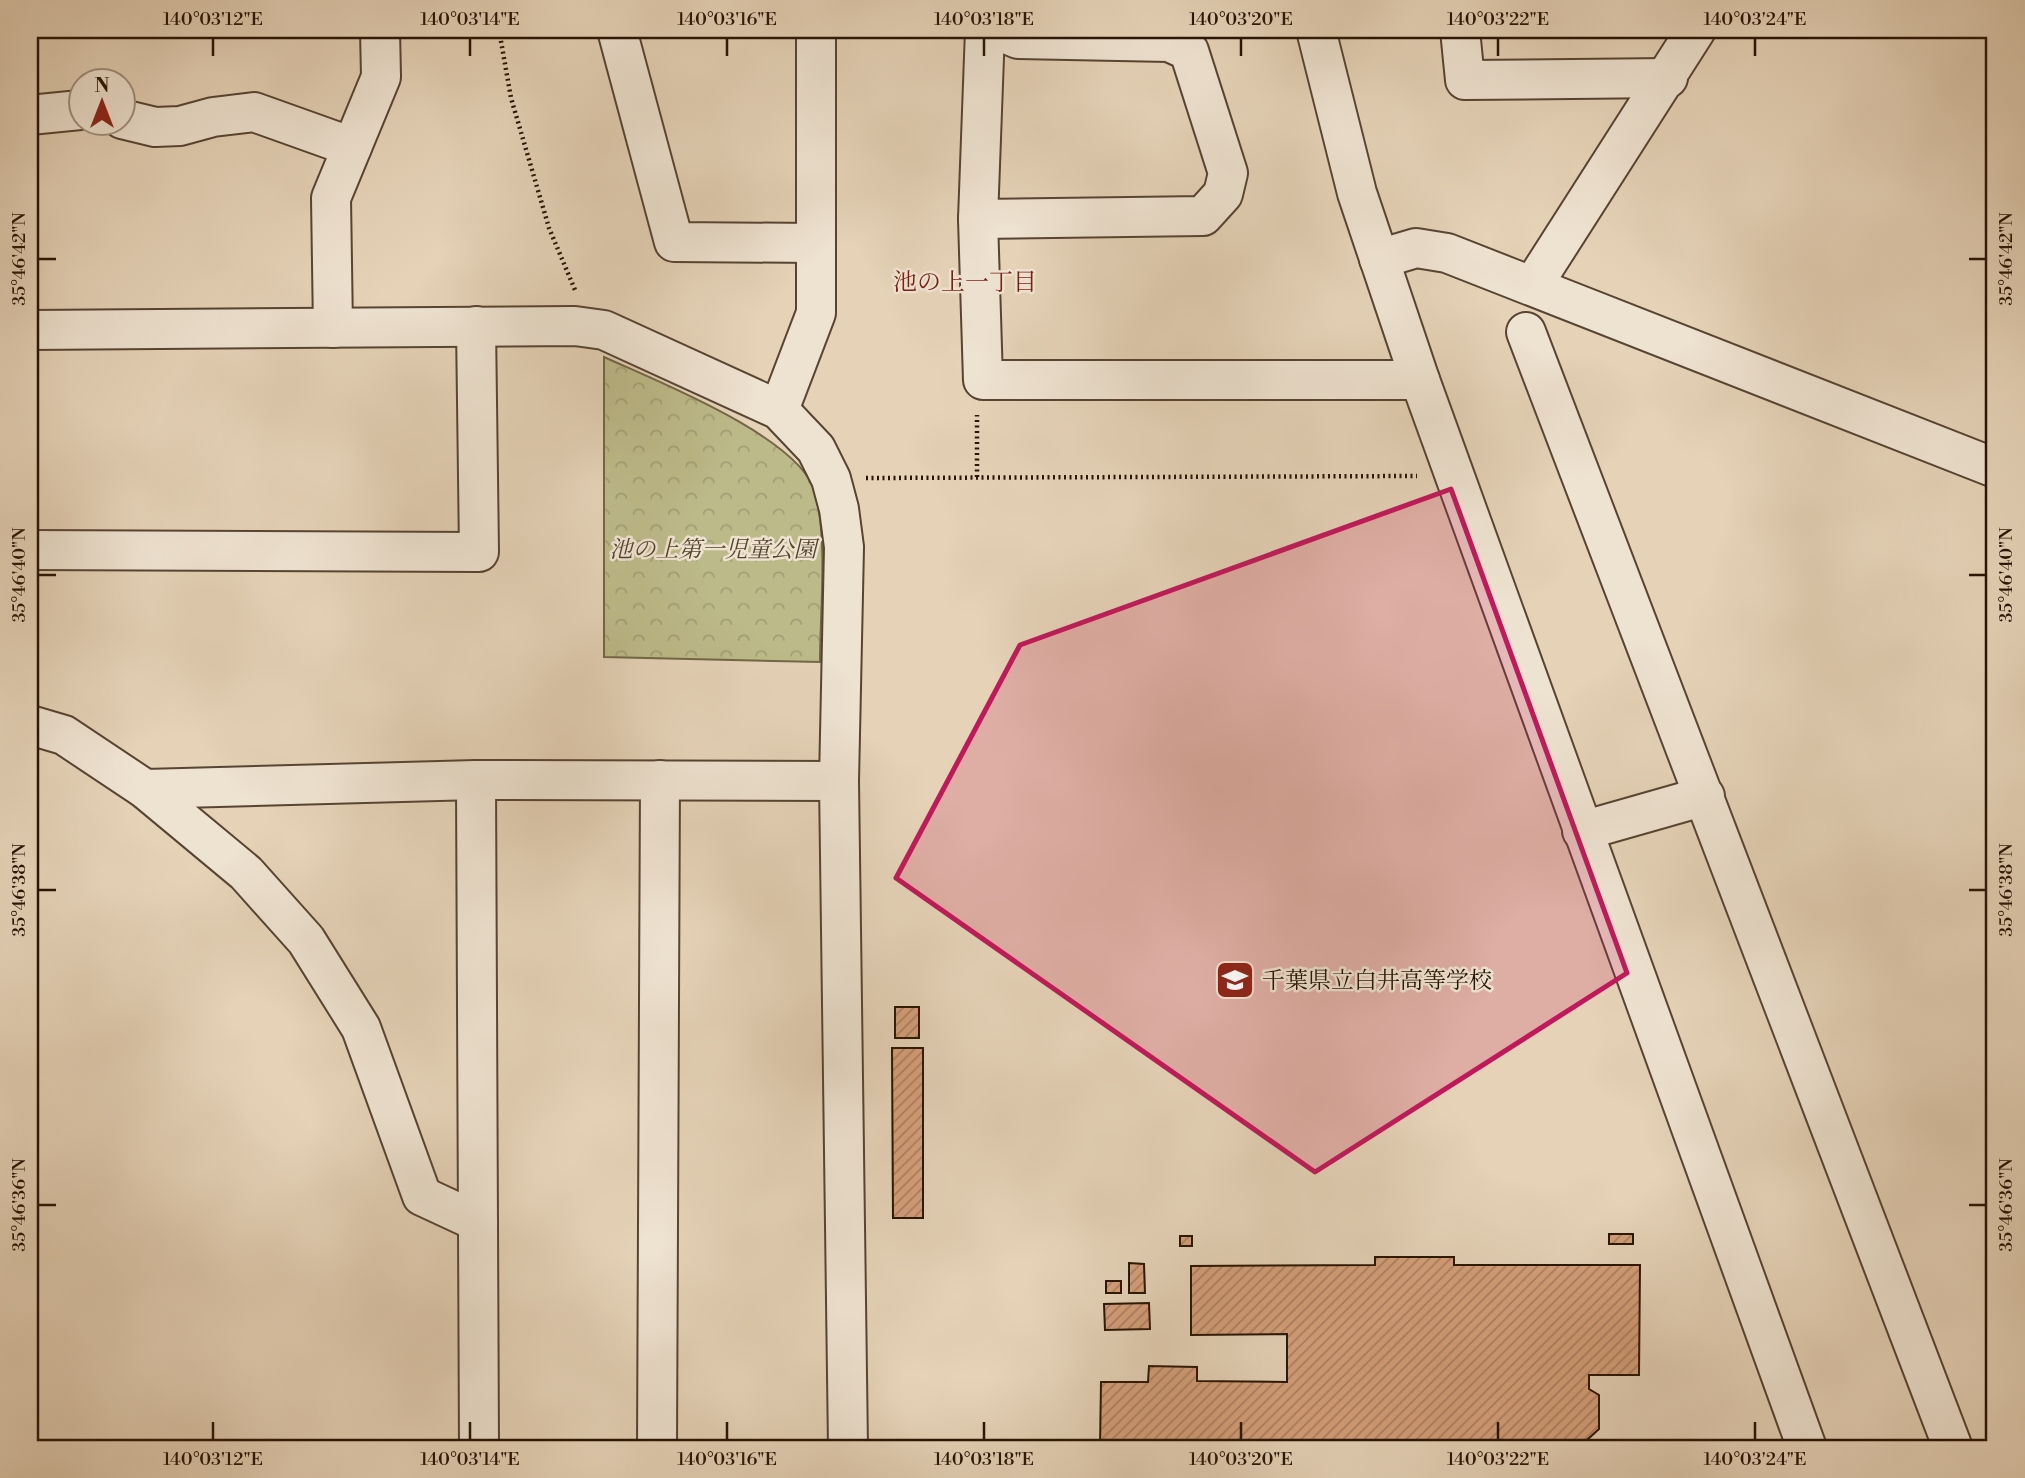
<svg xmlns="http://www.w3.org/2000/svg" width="2025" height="1478" font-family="'Libre Bodoni','Noto Serif JP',serif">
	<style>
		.park { fill: url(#park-crowns); stroke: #726747; stroke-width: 2 }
		.building { fill: url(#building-hatch); stroke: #281405; stroke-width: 2 }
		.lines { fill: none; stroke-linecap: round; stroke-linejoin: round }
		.minor-casing { stroke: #574432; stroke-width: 42 }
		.tertiary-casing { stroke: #574432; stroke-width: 42 }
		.path { stroke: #281405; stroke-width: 4.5; stroke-dasharray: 2 3.5; stroke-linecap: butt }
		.minor { stroke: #eee2d0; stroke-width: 38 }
		.tertiary { stroke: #eee2d0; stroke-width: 38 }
		.marked { fill: #c2185b; fill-opacity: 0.2; stroke: #c2185b; stroke-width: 5; stroke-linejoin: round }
		.ticks { fill: none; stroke: #281405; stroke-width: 2.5 }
		.labels { text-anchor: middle; stroke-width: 5; stroke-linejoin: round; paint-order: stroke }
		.park-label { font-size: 23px; font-style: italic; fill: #55462d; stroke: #eee2d0 }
		.poi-label { font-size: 23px; fill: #281405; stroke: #eee2d0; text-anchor: start }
		.neighbourhood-label { font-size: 24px; fill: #7a1f14; stroke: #eee2d0 }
		.neatline { fill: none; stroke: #281405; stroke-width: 2.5 }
		.ticks-label { font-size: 18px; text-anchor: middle; fill: #281405 }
	</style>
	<defs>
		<pattern id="park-crowns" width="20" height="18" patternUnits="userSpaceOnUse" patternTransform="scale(1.75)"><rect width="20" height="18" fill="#bdba89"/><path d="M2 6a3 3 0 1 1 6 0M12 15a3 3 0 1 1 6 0" fill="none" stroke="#a29f75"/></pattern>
		<pattern id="building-hatch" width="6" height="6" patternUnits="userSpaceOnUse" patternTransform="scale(1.75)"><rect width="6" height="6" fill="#d49f79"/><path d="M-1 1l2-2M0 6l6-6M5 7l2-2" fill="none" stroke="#ac8061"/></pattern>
	</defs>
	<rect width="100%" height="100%" fill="#e5d2b7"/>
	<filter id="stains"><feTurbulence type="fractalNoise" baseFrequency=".00286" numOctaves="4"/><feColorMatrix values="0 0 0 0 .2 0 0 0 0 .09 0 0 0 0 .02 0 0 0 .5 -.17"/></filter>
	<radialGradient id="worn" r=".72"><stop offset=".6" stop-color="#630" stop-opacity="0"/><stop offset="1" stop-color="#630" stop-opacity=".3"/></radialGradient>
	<path class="park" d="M604,357C654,380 800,437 815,492C828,539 820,612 820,662L604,657Z"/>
	<g class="building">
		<rect x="895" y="1007" width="24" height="31"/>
		<path d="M892,1048H923V1218H893Z"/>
		<rect x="1609" y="1234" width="24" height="10"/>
		<rect x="1180" y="1236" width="12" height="10"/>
		<path d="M1375,1257H1454V1265H1640L1639,1375H1589V1389L1599,1395V1429L1587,1440L1588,1448L1100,1447L1101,1382H1148L1149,1366L1197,1367V1381L1287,1382V1334L1191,1335V1266L1375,1265Z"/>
		<path d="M1129,1263L1144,1264L1145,1293H1129Z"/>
		<rect x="1106" y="1281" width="15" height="12"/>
		<path d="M1149,1303L1150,1329L1105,1330L1104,1304Z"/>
	</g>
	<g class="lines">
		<g class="minor-casing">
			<g id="minor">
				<path d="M617,30L674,242L816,243"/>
				<path d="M985,30L978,219L983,380H1420"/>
				<path d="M1460,30L1465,80L1668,78"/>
				<path d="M30,115L80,110"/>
				<path d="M122,119L155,127L180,126L213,117L254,112L352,147"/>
				<path d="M978,219L1203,216L1223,194L1228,173L1189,51L1169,42L1018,39L997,30"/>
				<path d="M1379,259L1416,248L1447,253L1995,468"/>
				<path d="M1533,285L1696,30"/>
				<path d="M333,328L331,198L381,77L380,30"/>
				<path d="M30,330L575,326L604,330L779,410L816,449L831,479L839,509L844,547L839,781L848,1448"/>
				<path d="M1526,332L1953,1448"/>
				<path d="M779,410L816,313V30"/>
				<path d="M30,550L479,552L476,326"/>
				<path d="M30,725L64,735L145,789L246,873L306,940L361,1028L422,1196L478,1222"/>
				<path d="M476,780L479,1448"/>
				<path d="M145,789L476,780L839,781"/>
				<path d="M1582,831L1705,796"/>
				<path d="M657,1448L660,780"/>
			</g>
		</g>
		<g class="tertiary-casing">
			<path id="tertiary" d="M1316,30L1357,193L1420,380L1807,1448"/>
		</g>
		<g class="path">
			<path d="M499,30L511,98L549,228L575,290"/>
			<path d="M977,477V415"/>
			<path d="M866,478L1417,476"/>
		</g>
		<use href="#minor" class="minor"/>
		<use href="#tertiary" class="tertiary"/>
	</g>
	<path class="marked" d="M1451,489L1627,973L1315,1172L896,878L1020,645Z"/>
	<path class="ticks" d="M213,38V56M470,38V56M727,38V56M984,38V56M1241,38V56M1498,38V56M1755,38V56M38,259H56M1969,259H1986M38,575H56M1969,575H1986M38,890H56M1969,890H1986M38,1205H56M1969,1205H1986M213,1422V1440M470,1422V1440M727,1422V1440M984,1422V1440M1241,1422V1440M1498,1422V1440M1755,1422V1440"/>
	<defs>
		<g id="school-square" transform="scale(2.0125)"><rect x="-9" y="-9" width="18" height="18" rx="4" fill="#8f2418" stroke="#eee2d0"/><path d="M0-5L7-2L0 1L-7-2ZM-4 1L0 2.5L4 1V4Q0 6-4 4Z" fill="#fff"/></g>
	</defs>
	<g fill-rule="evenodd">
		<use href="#school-square" x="1235" y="980"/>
	</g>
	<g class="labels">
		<g class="park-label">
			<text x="713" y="557">池の上第一児童公園</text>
		</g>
		<g class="poi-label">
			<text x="1262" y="988">千葉県立白井高等学校</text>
		</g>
		<g class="neighbourhood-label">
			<text x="965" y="290">池の上一丁目</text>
		</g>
	</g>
	<rect width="2025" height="1478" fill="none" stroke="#e5d2b7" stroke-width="77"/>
	<g transform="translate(102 102)"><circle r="33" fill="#eee2d0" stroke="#9f907f" stroke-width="2"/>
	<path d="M0-5L12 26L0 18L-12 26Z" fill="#8f2418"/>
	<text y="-10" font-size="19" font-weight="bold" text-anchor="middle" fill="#281405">N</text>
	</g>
	<rect x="38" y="38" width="1948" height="1402" class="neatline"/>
	<g class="ticks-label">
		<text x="213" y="25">140°03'12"E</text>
		<text x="470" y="25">140°03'14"E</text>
		<text x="727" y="25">140°03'16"E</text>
		<text x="984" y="25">140°03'18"E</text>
		<text x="1241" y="25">140°03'20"E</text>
		<text x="1498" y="25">140°03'22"E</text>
		<text x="1755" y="25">140°03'24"E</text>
		<text transform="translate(19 259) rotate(-90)" y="6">35°46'42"N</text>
		<text transform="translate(2006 259) rotate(-90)" y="6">35°46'42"N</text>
		<text transform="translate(19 575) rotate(-90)" y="6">35°46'40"N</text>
		<text transform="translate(2006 575) rotate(-90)" y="6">35°46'40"N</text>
		<text transform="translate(19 890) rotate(-90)" y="6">35°46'38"N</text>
		<text transform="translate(2006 890) rotate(-90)" y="6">35°46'38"N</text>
		<text transform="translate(19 1205) rotate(-90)" y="6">35°46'36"N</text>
		<text transform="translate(2006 1205) rotate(-90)" y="6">35°46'36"N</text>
		<text x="213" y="1465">140°03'12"E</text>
		<text x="470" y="1465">140°03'14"E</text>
		<text x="727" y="1465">140°03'16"E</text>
		<text x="984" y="1465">140°03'18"E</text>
		<text x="1241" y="1465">140°03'20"E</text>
		<text x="1498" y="1465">140°03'22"E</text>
		<text x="1755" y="1465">140°03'24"E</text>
	</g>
	<rect width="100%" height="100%" filter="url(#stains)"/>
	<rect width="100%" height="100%" fill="url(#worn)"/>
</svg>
